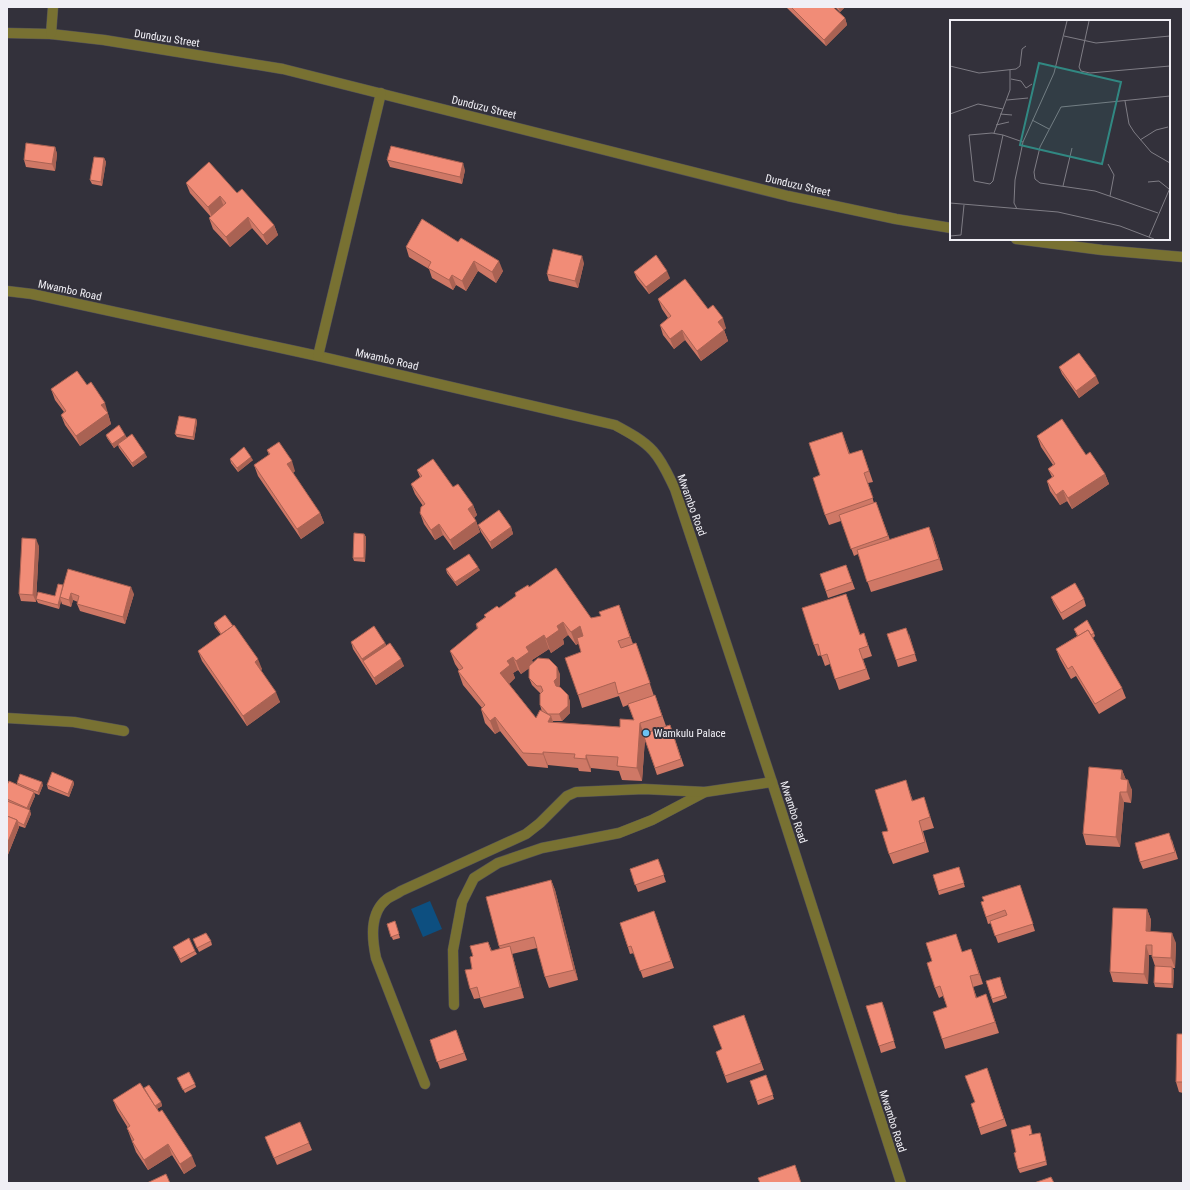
<svg xmlns="http://www.w3.org/2000/svg" width="1190" height="1190" font-family="'Roboto Condensed',sans-serif">
	<style>
		.water { fill: #0d4f80 }
		.lines { fill: none; stroke-linecap: round; stroke-linejoin: round }
		.minor-casing { stroke: #514f59; stroke-width: 11 }
		.minor { stroke: #787132; stroke-width: 10 }
		.wall { fill: #cf7866; fill-rule: evenodd }
		.shaded-wall { fill: #a96253 }
		.building { fill: #f18c77; stroke: #a96253 }
		.poi-dot { fill: #6cc2f3; stroke: #33313b; stroke-width: 1.5 }
		.labels { text-anchor: middle; stroke-width: 4; stroke-linejoin: round; paint-order: stroke }
		.street-label { font-size: 11px; fill: #f0eff5; stroke: #33313b }
		.poi-label { font-size: 11px; fill: #f0eff5; stroke: #33313b; text-anchor: start }
		.inset-road { fill: none; stroke: #7f7d85; stroke-width: 1 }
		.view { fill: #318882; fill-opacity: 0.15; stroke: #318882; stroke-width: 2 }
		.inset-edge { fill: none; stroke: #f0eff5; stroke-width: 2 }
	</style>
	<rect width="100%" height="100%" fill="#33313b"/>
	<path class="water" d="M430,901L442,929L423,937L411,909Z"/>
	<g class="lines">
		<g class="minor-casing">
			<g id="minor">
				<path d="M7,33L51,34L104,40L283,69L788,196L896,219L951,228"/>
				<path d="M51,34L53,7"/>
				<path d="M1016,239L1102,250L1183,257"/>
				<path d="M7,291L32,294L318,356L615,425C628,432 643,440 653,451C663,462 669,477 675,489L772,782L901,1183"/>
				<path d="M318,356L381,93"/>
				<path d="M7,718L74,722L124,731"/>
				<path d="M454,1005L453,950L462,902L474,878L498,863L542,848L619,833L652,820L705,792"/>
				<path d="M425,1084L376,958C372,939 369,913 387,899C391,896 397,894 401,891L526,834L540,823L567,796L576,792L644,789L705,792L772,782"/>
			</g>
		</g>
		<use href="#minor" class="minor"/>
	</g>
	<g class="wall">
		<path d="M786,7H833L845,18L847,25L826,46Z"/>
		<path d="M835,7H845L840,12Z"/>
		<path d="M55,147L57,154L55,171L26,167L24,160Z"/>
		<path d="M104,158L106,162L102,186L92,184L90,180Z"/>
		<path d="M387,160L465,170L462,184L390,167Z"/>
		<path d="M186,183L237,193L274,225L278,235L267,245L252,228L230,247L213,229L209,218L211,217L190,193Z"/>
		<path d="M422,219L503,271L496,283L478,271L466,291L456,285L453,290L432,278L429,269L409,257L406,247Z"/>
		<path d="M584,263L578,288L549,281L547,274Z"/>
		<path d="M634,272L670,278L649,294L637,279Z"/>
		<path d="M658,299L708,309L726,328L724,330L728,341L701,361L685,340L674,349L663,335L660,325L668,318L662,309Z"/>
		<path d="M1059,367L1099,383L1079,398L1062,374Z"/>
		<path d="M87,385L108,413V414L111,424L80,446L65,425L61,415L64,412L55,400L51,389Z"/>
		<path d="M196,419L197,422L194,440L177,437L175,434Z"/>
		<path d="M842,432L850,454L862,450L873,482L868,483L874,503L876,502L890,540L933,537L943,570L871,592L858,554L854,556L841,521L829,525L825,515L820,475Z"/>
		<path d="M106,435H125L127,438L147,457L133,467L119,448L118,445L114,448L107,438Z"/>
		<path d="M1037,436L1086,455L1105,474L1109,484L1072,509L1067,501L1060,505L1050,491L1047,481L1052,477L1048,469L1053,465L1041,447Z"/>
		<path d="M267,450L295,471L293,473L320,513L324,523L301,539L258,476L254,465L269,455Z"/>
		<path d="M230,459L253,460L238,472L231,463Z"/>
		<path d="M417,470L453,487L473,505L477,515L474,518L476,521L480,532L454,550L443,535L435,540L424,524L420,513L423,506L415,494L411,484L420,477Z"/>
		<path d="M478,525L511,527L513,534L492,549L481,532Z"/>
		<path d="M364,534L366,537L365,562L354,561L353,558Z"/>
		<path d="M39,546L36,602L21,601L19,594Z"/>
		<path d="M846,565L855,589L828,598L820,574Z"/>
		<path d="M446,569L480,570L457,586L447,573Z"/>
		<path d="M63,585L134,594L125,624L80,611L77,604L78,602L73,600L71,607L62,604L61,601L59,609L38,603L36,599L55,596Z"/>
		<path d="M529,587L591,618L601,616L619,605L633,644L636,643L654,696L655,695L666,726L670,725L684,766L657,775L645,739L642,781L622,780L619,771L591,768V772L579,771L578,768L548,765V768L528,766L500,731L495,734L485,723L481,709L482,708L463,685L458,671L459,670L455,664L450,651L477,629L476,624L485,617L484,615L499,608L516,596L515,593ZM568,635L576,645L579,643L581,652L578,695L582,708L619,696L623,707L628,705L634,720L620,727L553,722V721H562L570,713V702L568,695L558,687L560,685V674L533,663L532,660L549,649L551,653L564,644L563,639ZM529,668V678L532,685L540,693H542L540,705L542,712L536,718L509,684L515,678L513,673L518,670L521,674Z"/>
		<path d="M846,594L860,634L864,633L872,656L863,659L870,679L839,690L830,664L825,666L821,655L818,656L814,645Z"/>
		<path d="M1051,597L1084,599L1086,606L1063,620L1054,604Z"/>
		<path d="M214,623L262,669L261,670L280,702L247,726L202,661L198,651L221,635L215,627Z"/>
		<path d="M1074,629L1094,633L1095,636L1093,638L1122,688L1126,698L1099,714L1076,676L1071,679L1060,659L1056,649L1077,636Z"/>
		<path d="M909,634L917,661L898,667L896,660Z"/>
		<path d="M351,642L385,643L386,645L404,666L376,685L353,649Z"/>
		<path d="M1122,770L1126,780L1132,790L1131,803L1124,802L1120,847L1086,845L1083,834Z"/>
		<path d="M73,781L74,784L69,797L48,789L47,785Z"/>
		<path d="M17,783L43,785L39,795L34,793L35,796L29,810L31,814L25,828L19,826V827L7,857V785H17Z"/>
		<path d="M909,790L913,801L924,797L927,807L934,828L923,831L929,852L893,864L889,854L888,831Z"/>
		<path d="M1172,840L1178,859L1143,869L1140,862Z"/>
		<path d="M658,859L666,882L638,892L630,869Z"/>
		<path d="M959,867L965,887L939,895L933,875Z"/>
		<path d="M551,880L555,890L578,980L549,988L545,977L537,948L512,954L524,998L484,1008L480,998L474,999L470,989L472,969L488,942L492,951L500,949L499,946Z"/>
		<path d="M1020,885L1035,931L998,943L991,923L988,924L986,917Z"/>
		<path d="M1147,909L1151,920L1150,931L1176,943L1175,968H1173L1174,971L1173,988L1155,987L1154,983L1155,966L1152,957V955H1149L1148,984L1113,982L1110,972Z"/>
		<path d="M654,911L674,968L643,978L634,953L630,954L620,923Z"/>
		<path d="M395,921L400,938L393,940L387,924Z"/>
		<path d="M956,934L962,952L971,949L983,984L973,987L977,998L986,994L999,1033L945,1049L942,1039L947,1007L943,996L939,998L935,988L932,961Z"/>
		<path d="M193,939L211,941L212,945L199,952Z"/>
		<path d="M173,947L195,951L197,954L181,963Z"/>
		<path d="M1000,977L1007,998L993,1003L986,981Z"/>
		<path d="M882,1002L896,1048L881,1053L879,1046Z"/>
		<path d="M744,1015L764,1070L727,1083L716,1052L722,1049Z"/>
		<path d="M456,1030L467,1060L440,1069L430,1040Z"/>
		<path d="M1183,1034V1093L1179,1092L1176,1082Z"/>
		<path d="M987,1068L1007,1126L981,1135L971,1104L975,1102Z"/>
		<path d="M766,1075L774,1099L758,1105L750,1081Z"/>
		<path d="M177,1078L195,1084L196,1087L185,1093Z"/>
		<path d="M144,1088L161,1102L162,1106L157,1109L196,1166L184,1174L172,1155L148,1170L136,1152L127,1128H128L117,1110L113,1100Z"/>
		<path d="M1031,1128L1032,1134L1041,1136L1047,1165L1020,1173L1018,1169L1016,1152Z"/>
		<path d="M265,1137L309,1143L312,1150L277,1165Z"/>
	</g>
	<g class="shaded-wall">
		<path d="M838,7H845L840,12Z"/>
		<path d="M845,18L847,25L826,46L824,40Z"/>
		<path d="M55,147L57,154L55,171L52,164Z"/>
		<path d="M104,158L106,162L102,186L101,182Z"/>
		<path d="M463,163L465,170L462,184L460,177Z"/>
		<path d="M220,196L224,207L212,217L208,207Z"/>
		<path d="M248,217L252,228L230,247L226,237Z"/>
		<path d="M274,225L278,235L267,245L263,235Z"/>
		<path d="M582,256L584,263L578,288L575,281Z"/>
		<path d="M474,261L478,271L466,291L462,281Z"/>
		<path d="M499,261L503,271L496,283L492,272Z"/>
		<path d="M667,271L670,278L649,294L646,287Z"/>
		<path d="M452,275L456,285L453,290L449,280Z"/>
		<path d="M723,318L726,328L721,332L718,322Z"/>
		<path d="M682,330L685,340L674,349L670,339Z"/>
		<path d="M724,330L728,341L701,361L697,351Z"/>
		<path d="M1096,376L1099,383L1079,398L1076,391Z"/>
		<path d="M105,403L111,424L80,446L76,436L101,405Z"/>
		<path d="M196,419L197,422L194,440L193,437Z"/>
		<path d="M125,435L127,438L114,448L112,444Z"/>
		<path d="M145,453L147,457L133,467L132,463Z"/>
		<path d="M251,457L253,460L238,472L237,468Z"/>
		<path d="M292,461L295,471L290,474L287,464Z"/>
		<path d="M1105,474L1109,484L1072,509L1068,498Z"/>
		<path d="M1063,490L1067,501L1060,505L1056,495Z"/>
		<path d="M473,505L477,515L472,519L468,509Z"/>
		<path d="M320,513L324,523L301,539L297,529Z"/>
		<path d="M476,521L480,532L454,550L450,540Z"/>
		<path d="M439,524L443,535L435,540L431,530Z"/>
		<path d="M511,527L513,534L492,549L490,542Z"/>
		<path d="M929,527L933,537L943,570L939,559Z"/>
		<path d="M364,534L366,537L365,562L364,558Z"/>
		<path d="M36,539L39,546L36,602L33,595Z"/>
		<path d="M478,567L480,570L457,586L455,582Z"/>
		<path d="M131,587L134,594L125,624L123,617Z"/>
		<path d="M71,593L73,600L71,607L69,600Z"/>
		<path d="M60,598L61,601L59,609L58,605Z"/>
		<path d="M619,605L624,618L635,650L630,637Z"/>
		<path d="M563,622L568,635L563,639L564,644L551,653L546,639L557,626Z"/>
		<path d="M580,626L585,639L576,645L571,632Z"/>
		<path d="M544,635L549,649L532,660L534,665L521,674L516,661L526,647Z"/>
		<path d="M385,643L388,650L363,662L362,659Z"/>
		<path d="M636,643L641,656L655,697L650,683Z"/>
		<path d="M513,657L518,670L513,673L515,678L505,687L500,673L507,661Z"/>
		<path d="M258,659L262,669L258,672L255,662Z"/>
		<path d="M401,659L404,666L376,685L374,678Z"/>
		<path d="M557,667L560,674V685L556,688L554,681Z"/>
		<path d="M276,692L280,702L247,726L243,716Z"/>
		<path d="M568,695L570,702V713L562,721L559,714Z"/>
		<path d="M551,716L556,730L548,722Z"/>
		<path d="M495,717L500,731L495,734L490,721Z"/>
		<path d="M640,723L645,737L642,781L637,768Z"/>
		<path d="M543,752L548,765V768L543,754Z"/>
		<path d="M586,755L591,768V772L586,759Z"/>
		<path d="M1122,770L1126,780L1121,779Z"/>
		<path d="M1128,780L1132,790L1131,803L1127,792Z"/>
		<path d="M73,781L74,784L69,797L68,794Z"/>
		<path d="M42,782L43,785L39,795L38,792Z"/>
		<path d="M34,792L35,796L28,811L27,808Z"/>
		<path d="M1120,792L1124,802L1120,847L1116,837Z"/>
		<path d="M30,810L31,814L25,828L24,825Z"/>
		<path d="M17,820L19,827L7,857V844Z"/>
		<path d="M551,880L555,890L578,980L574,970Z"/>
		<path d="M1147,909L1151,920L1150,942L1146,931Z"/>
		<path d="M1172,933L1176,943L1175,968L1171,958Z"/>
		<path d="M1146,945L1149,955L1148,984L1144,974Z"/>
		<path d="M510,946L513,957L524,998L520,987Z"/>
		<path d="M971,949L975,960L983,984L979,974Z"/>
		<path d="M1172,967L1174,971L1173,988L1172,984Z"/>
		<path d="M986,994L990,1005L999,1033L995,1022Z"/>
		<path d="M882,1002L885,1009L896,1048L894,1041Z"/>
		<path d="M161,1102L162,1106L155,1110L154,1107Z"/>
		<path d="M1040,1133L1041,1136L1047,1165L1046,1161Z"/>
		<path d="M168,1144L172,1155L148,1170L144,1160Z"/>
		<path d="M192,1156L196,1166L184,1174L180,1164Z"/>
	</g>
	<g class="building">
		<path d="M791,7H833L845,18L824,40Z"/>
		<path d="M26,143L55,147L52,164L24,160Z"/>
		<path d="M391,146L463,163L460,177L387,160Z"/>
		<path d="M94,157L104,158L101,182L90,180Z"/>
		<path d="M209,162L237,193L242,189L274,225L263,235L248,217L226,237L209,218L226,203L220,196L208,207L186,183Z"/>
		<path d="M422,219L458,242L461,238L499,261L492,272L474,261L462,281L452,275L449,280L428,268L431,262L406,247Z"/>
		<path d="M553,249L582,256L575,281L547,274Z"/>
		<path d="M656,255L667,271L646,287L634,272Z"/>
		<path d="M685,279L708,309L713,305L723,318L718,322L724,330L697,351L682,330L670,339L660,325L671,316L658,299Z"/>
		<path d="M1079,353L1096,376L1076,391L1059,367Z"/>
		<path d="M77,371L87,385L91,382L105,403L101,405L108,413L76,436L61,415L66,411L51,389Z"/>
		<path d="M179,416L196,419L193,437L175,434Z"/>
		<path d="M1062,419L1086,455L1090,452L1105,474L1068,498L1063,490L1056,495L1047,481L1054,476L1048,469L1055,464L1037,436Z"/>
		<path d="M119,425L125,435L112,444L106,435Z"/>
		<path d="M842,432L849,454L862,450L869,471L864,473L873,498L825,515L813,478L820,475L809,443Z"/>
		<path d="M132,434L145,453L132,463L118,444Z"/>
		<path d="M279,442L292,461L287,464L320,513L297,529L254,465L270,454L267,450Z"/>
		<path d="M244,447L251,457L237,468L230,459Z"/>
		<path d="M433,459L453,487L458,484L473,505L468,509L476,521L450,540L439,524L431,530L420,513L421,507L425,504L411,484L422,476L417,470Z"/>
		<path d="M876,502L888,536L851,549L839,515Z"/>
		<path d="M499,510L511,527L490,542L478,525Z"/>
		<path d="M929,527L939,559L867,582L857,550Z"/>
		<path d="M354,533L364,534V558H353Z"/>
		<path d="M22,538L36,539L33,595L19,594Z"/>
		<path d="M469,554L478,567L455,582L446,569Z"/>
		<path d="M846,565L852,582L826,591L820,574Z"/>
		<path d="M556,568L591,618L601,616L599,612L619,605L630,637L618,641L621,648L636,643L650,683L618,694L615,682L578,695L565,658L581,652L577,638L583,636L580,626L571,632L563,622L557,626L559,630L546,639L544,635L526,647L529,652L516,661L513,657L507,661L510,665L500,673L536,718L540,710L551,716L548,722L620,727V719L634,720L628,704L655,695L662,716L640,723L637,768L617,766L618,757L586,755V759L574,758L575,754L543,752V754L523,753L495,717L490,721L481,709L485,705L458,671L463,668L450,651L478,628L476,624L486,617L484,615L497,606L499,608L516,596L515,593L528,585L529,587Z"/>
		<path d="M68,569L131,587L123,617L77,604L79,596L71,593L69,600L60,597Z"/>
		<path d="M1075,583L1084,599L1061,613L1051,597Z"/>
		<path d="M58,584L63,585L58,605L36,599L38,592L55,596Z"/>
		<path d="M846,594L860,635L864,633L868,646L859,649L866,669L835,679L827,654L821,656L818,644L814,645L802,608Z"/>
		<path d="M225,615L233,626L221,634L214,623Z"/>
		<path d="M1087,620L1094,633L1091,635L1088,630L1078,636L1074,629Z"/>
		<path d="M234,625L258,659L255,662L276,692L243,716L198,651Z"/>
		<path d="M374,626L385,643L362,659L351,642Z"/>
		<path d="M906,628L915,654L896,660L887,634Z"/>
		<path d="M1088,630L1122,688L1095,704L1072,666L1068,669L1056,649Z"/>
		<path d="M390,643L401,659L374,678L363,661Z"/>
		<path d="M538,658L549,659L557,667V678L554,681L556,686L560,687L568,695V706L559,714H548L540,705V694L543,691L541,686H537L529,678V666Z"/>
		<path d="M670,725L681,759L655,768L643,734Z"/>
		<path d="M1089,767L1122,770L1121,779L1128,780L1127,792H1120L1116,837L1083,834Z"/>
		<path d="M52,772L73,781L68,794L47,785Z"/>
		<path d="M20,774L42,782L38,792L17,783Z"/>
		<path d="M906,780L912,801L924,797L930,817L919,821L925,842L889,854L882,832L888,831L875,790Z"/>
		<path d="M9,781L34,792L27,808L7,799V785Z"/>
		<path d="M7,801L30,810L24,825L18,822L17,820L7,816Z"/>
		<path d="M7,816L17,820L7,844Z"/>
		<path d="M1169,833L1175,852L1140,862L1135,843Z"/>
		<path d="M658,859L664,875L635,885L630,869Z"/>
		<path d="M959,867L964,883L938,891L933,875Z"/>
		<path d="M551,880L574,970L545,977L534,937L499,946L486,897Z"/>
		<path d="M1020,885L1033,924L995,936L990,921L1007,915L1005,910L986,917L981,902L984,901L982,897Z"/>
		<path d="M1113,908L1147,909L1146,931L1172,933L1171,958L1152,957V945H1146L1144,974L1110,972Z"/>
		<path d="M654,911L671,961L640,971L631,946L628,947L620,923Z"/>
		<path d="M395,921L399,934L391,937L387,924Z"/>
		<path d="M206,933L211,941L197,948L193,939Z"/>
		<path d="M956,934L962,952L971,949L979,974L970,976L976,998L986,994L995,1022L942,1039L933,1012L947,1007L940,986L935,988L927,963L932,961L926,943Z"/>
		<path d="M189,938L195,951L180,959L173,947Z"/>
		<path d="M488,942L491,951L510,946L520,987L480,998L477,987L470,989L465,970L472,969L470,957L473,956L470,946Z"/>
		<path d="M1155,966L1172,967V984L1154,983Z"/>
		<path d="M1000,977L1005,995L992,999L986,981Z"/>
		<path d="M882,1002L894,1041L879,1046L866,1006Z"/>
		<path d="M744,1015L761,1063L725,1076L716,1052L722,1049L713,1026Z"/>
		<path d="M456,1030L464,1053L437,1062L430,1040Z"/>
		<path d="M1177,1034H1183V1082H1176Z"/>
		<path d="M987,1068L1004,1119L979,1128L971,1104L975,1102L965,1076Z"/>
		<path d="M189,1072L195,1084L183,1090L177,1078Z"/>
		<path d="M766,1075L773,1095L757,1101L750,1081Z"/>
		<path d="M140,1083L159,1112L162,1110L192,1156L180,1164L168,1144L144,1160L132,1141L134,1140L127,1128L130,1126L113,1100Z"/>
		<path d="M149,1085L161,1102L155,1106L144,1088Z"/>
		<path d="M300,1122L309,1143L274,1158L265,1137Z"/>
		<path d="M1030,1125L1032,1134L1029,1135L1040,1133L1046,1161L1018,1169L1014,1153L1016,1152L1011,1130Z"/>
		<path d="M795,1165L801,1183H760L758,1178Z"/>
		<path d="M166,1174L170,1183H147Z"/>
		<path d="M1051,1177L1054,1183H1034Z"/>
	</g>
	<circle class="poi-dot" cx="646" cy="733" r="4"/>
	<g class="labels">
		<g class="street-label">
			<text transform="translate(167 38) rotate(9)" y="4">Dunduzu Street</text>
			<text transform="translate(484 107) rotate(14)" y="4">Dunduzu Street</text>
			<text transform="translate(798 185) rotate(13)" y="4">Dunduzu Street</text>
			<text transform="translate(70 290) rotate(12)" y="4">Mwambo Road</text>
			<text transform="translate(387 359) rotate(13)" y="4">Mwambo Road</text>
			<text transform="translate(692 505) rotate(70)" y="4">Mwambo Road</text>
			<text transform="translate(794 812) rotate(72)" y="4">Mwambo Road</text>
			<text transform="translate(893 1121) rotate(72)" y="4">Mwambo Road</text>
		</g>
		<g class="poi-label">
			<text x="654" y="737">Wamkulu Palace</text>
		</g>
	</g>
	<g transform="translate(950 20)">
		<rect width="220" height="220" fill="#33313b"/>
		<path class="inset-road" d="M139,1L129,47L131,51L140,53L220,46M114,16L146,23L220,16M0,46L29,53L66,49L70,46L72,29L76,26M61,59L71,61L76,68L82,64M57,80L78,78M175,81L179,104L184,112L201,132L220,143M0,94L28,84L53,89M50,94L62,95M82,100L99,109M46,105L59,102M44,113L60,70V50M53,115L43,161L40,164L24,161L19,115L42,113L53,115L73,122M190,120L206,110L218,107M158,144L164,155L160,176M198,162L209,161L219,169M113,166L122,128M0,183L108,192L170,206L204,219M67,189L64,183L65,160L73,122L104,53L117,1M208,193L145,171L90,163L85,159L84,152L90,127L111,87L220,76M0,216L11,215L14,185M199,217L220,168"/>
		<path class="view" d="M89,43L171,62L152,144L70,125Z"/>
		<rect width="220" height="220" class="inset-edge"/>
	</g>
	<rect width="1190" height="1190" fill="none" stroke="#f0eff5" stroke-width="16"/>
</svg>
